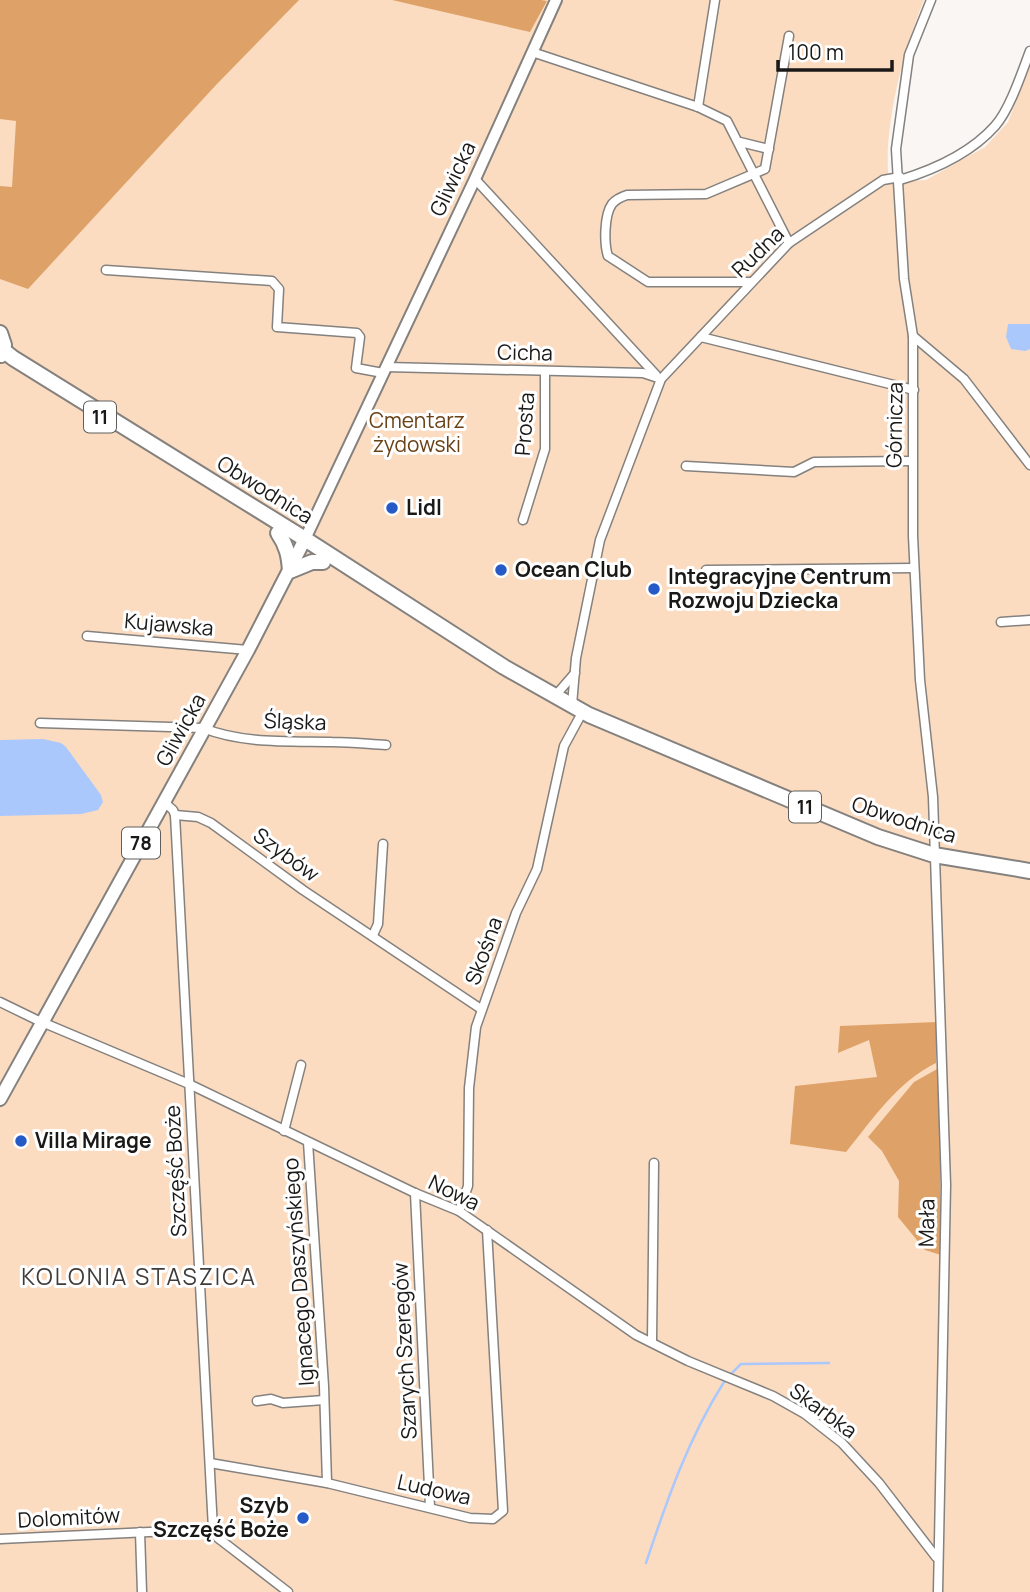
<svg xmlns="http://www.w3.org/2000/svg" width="1030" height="1592" font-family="Manrope,sans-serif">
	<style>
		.green { fill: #fbdcc1 }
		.forest { fill: #dea269 }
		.water { fill: #abc8fd }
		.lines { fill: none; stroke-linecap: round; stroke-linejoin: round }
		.stream { stroke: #abc8fd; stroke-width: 2.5 }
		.street-casing { stroke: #84817e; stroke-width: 11 }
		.secondary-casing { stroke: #84817e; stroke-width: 14 }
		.primary-casing { stroke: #84817e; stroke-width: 16 }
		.highway-casing { stroke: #84817e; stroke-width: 18 }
		.street { stroke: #fff; stroke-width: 8 }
		.secondary { stroke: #fff; stroke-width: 10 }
		.primary { stroke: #fff; stroke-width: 12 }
		.highway { stroke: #fff; stroke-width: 14 }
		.poi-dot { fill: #265ac7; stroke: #fff; stroke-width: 2.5 }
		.labels { text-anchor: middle; stroke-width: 6; stroke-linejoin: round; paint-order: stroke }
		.shield { fill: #fff; stroke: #5f5e5d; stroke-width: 2 }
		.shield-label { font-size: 19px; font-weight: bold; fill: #1a1918 }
		.street-label { font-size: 21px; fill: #1a1918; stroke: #fff }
		.park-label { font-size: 21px; fill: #6b4217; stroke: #fff }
		.poi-label { font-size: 21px; font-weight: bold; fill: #1a1918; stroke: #fff; text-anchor: start }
		.neighbourhood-label { font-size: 23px; letter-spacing: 2px; fill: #3f3c3a; stroke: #fff }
	</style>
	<rect width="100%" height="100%" fill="#f9f6f3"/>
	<path class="green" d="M0,0H924C904,49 882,129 889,182L926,180L985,147L1008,122L1030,66V1592H0Z"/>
	<g class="forest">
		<path d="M0,0H299L216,85L28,289L0,279V186L12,187L16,121L0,119Z"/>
		<path d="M392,0H541L547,1L530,32Z"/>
		<path d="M936,1022V1063C897,1082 873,1119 846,1152L790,1144L795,1086L877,1077L869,1040L838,1053L840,1026Z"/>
		<path d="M939,1068L941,1255L925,1250L898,1217L899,1181L882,1151L868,1137L914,1082Z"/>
	</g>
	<g class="water">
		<path d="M1008,324H1030V349L1025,351L1011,349L1006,337Z"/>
		<path d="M43,739L61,743L66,747L101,795L103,802L98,810L81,814L0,816V740Z"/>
	</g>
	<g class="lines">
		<g class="stream">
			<path d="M730,1375L741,1364L829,1363"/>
			<path d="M646,1563C667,1500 688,1439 724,1382"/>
		</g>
		<g class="street-casing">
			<g id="street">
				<path d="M931,0L909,55L896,149L904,279L913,336V536L920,680L933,797L946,1185L938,1592"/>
				<path d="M532,52L698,107L727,121L789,243"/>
				<path d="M698,107L715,0"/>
				<path d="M740,142L769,149"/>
				<path d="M475,179L656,375"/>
				<path d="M900,180C933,170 971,153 995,126C1010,109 1022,72 1030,51"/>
				<path d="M106,270L272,281L279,289L277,327L357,333L360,337L356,368L383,373"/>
				<path d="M751,282H648L608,256C604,244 604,215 612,204C616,199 621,197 627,195L706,194L765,169L789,36"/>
				<path d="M913,336L964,379L1030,465"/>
				<path d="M701,337L914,390"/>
				<path d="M386,367L643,373L661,379"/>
				<path d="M686,466L794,472L814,462L912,461"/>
				<path d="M523,520L545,449V371"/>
				<path d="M706,570L914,568"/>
				<path d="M1001,622L1030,620"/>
				<path d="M87,636L248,650"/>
				<path d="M555,696L575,673"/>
				<path d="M572,705L576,658L600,540L661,379L789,243L883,180L900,177"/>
				<path d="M40,723L203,728C243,744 290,741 332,742C350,742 368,744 386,745"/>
				<path d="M164,802L173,810L175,815L213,1529L218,1538L288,1592"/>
				<path d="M175,815L198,817L211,823L303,890L481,1009"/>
				<path d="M373,935L378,924L383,844"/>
				<path d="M0,1002L37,1020L189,1084L415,1193L459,1211L636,1335L688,1361L773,1396L805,1414L842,1443L879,1483L936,1557"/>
				<path d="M284,1131L301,1065"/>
				<path d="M308,1142L324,1386L327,1483"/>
				<path d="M415,1193L430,1507"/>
				<path d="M459,1211L468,1186L469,1088L476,1027L516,913L537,869L564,746L583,711"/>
				<path d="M652,1341L654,1163"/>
				<path d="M257,1401L271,1399L283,1403L324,1400"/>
				<path d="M210,1463L327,1483L470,1518L493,1519L503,1511L487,1230"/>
				<path d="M140,1532L142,1592"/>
				<path d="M0,1539L213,1529"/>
			</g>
		</g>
		<g class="secondary-casing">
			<path id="secondary" d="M305,539L475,179L556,0"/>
		</g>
		<g class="primary-casing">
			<path id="primary" d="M0,1099L248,650L305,539"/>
		</g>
		<g class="highway-casing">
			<g id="highway">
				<path d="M0,333L4,345L1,355"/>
				<path d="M3,350L13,358L305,539L504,667L589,715L878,837L934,855L1030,871"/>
				<path d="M278,533C287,546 289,556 290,571L312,562H323"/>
			</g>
		</g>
		<use href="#street" class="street"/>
		<use href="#secondary" class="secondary"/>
		<use href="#primary" class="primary"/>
		<use href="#highway" class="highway"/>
	</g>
	<g class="poi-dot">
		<circle cx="392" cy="508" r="7"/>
		<circle cx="501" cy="570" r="7"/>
		<circle cx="654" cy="589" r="7"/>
		<circle cx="21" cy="1141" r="7"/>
		<circle cx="303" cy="1518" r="7"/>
	</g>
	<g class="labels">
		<g class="shield">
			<rect x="84" y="401.5" width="32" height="31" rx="5"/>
			<rect x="789" y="791.5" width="32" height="31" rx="5"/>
			<rect x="122" y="827.5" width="38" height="31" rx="5"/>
		</g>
		<g class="shield-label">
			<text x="100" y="424">11</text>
			<text x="805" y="814">11</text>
			<text x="141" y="850">78</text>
		</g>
		<g class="street-label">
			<text transform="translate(453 179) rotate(-65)" y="7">Gliwicka</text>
			<text transform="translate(758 252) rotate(-44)" y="7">Rudna</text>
			<text transform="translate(525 353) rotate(1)" y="7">Cicha</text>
			<text transform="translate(525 424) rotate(-86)" y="7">Prosta</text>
			<text transform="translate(895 425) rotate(-89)" y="7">Górnicza</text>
			<text transform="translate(265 490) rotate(32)" y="7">Obwodnica</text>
			<text transform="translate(169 625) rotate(5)" y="7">Kujawska</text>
			<text transform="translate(295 722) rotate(2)" y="7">Śląska</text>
			<text transform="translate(181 730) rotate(-61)" y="7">Gliwicka</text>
			<text transform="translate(904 820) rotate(18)" y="7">Obwodnica</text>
			<text transform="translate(286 855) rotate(36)" y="7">Szybów</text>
			<text transform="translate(484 951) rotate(-70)" y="7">Skośna</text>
			<text transform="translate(176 1171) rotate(-93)" y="7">Szczęść Boże</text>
			<text transform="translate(454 1193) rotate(26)" y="7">Nowa</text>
			<text transform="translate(927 1223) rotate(-89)" y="7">Mała</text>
			<text transform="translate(299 1272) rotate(-94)" y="7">Ignacego Daszyńskiego</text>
			<text transform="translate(405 1351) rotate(-93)" y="7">Szarych Szeregów</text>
			<text transform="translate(823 1411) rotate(36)" y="7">Skarbka</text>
			<text transform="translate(434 1490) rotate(13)" y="7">Ludowa</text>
			<text transform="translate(69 1518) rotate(-3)" y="7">Dolomitów</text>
		</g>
		<g class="park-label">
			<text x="417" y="428">Cmentarz<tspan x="417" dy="24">żydowski</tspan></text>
		</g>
		<g class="poi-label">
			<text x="406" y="515">Lidl</text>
			<text x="515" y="577">Ocean Club</text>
			<text x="668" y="584">Integracyjne Centrum<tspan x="668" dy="24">Rozwoju Dziecka</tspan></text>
			<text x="35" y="1148">Villa Mirage</text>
			<text x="289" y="1513" text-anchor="end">Szyb<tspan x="289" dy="24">Szczęść Boże</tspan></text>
		</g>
		<g class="neighbourhood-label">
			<text x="139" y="1285">KOLONIA STASZICA</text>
		</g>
	</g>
	<path d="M778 60v10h114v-10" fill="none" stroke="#1a1918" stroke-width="3.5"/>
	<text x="788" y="60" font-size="21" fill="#1a1918" stroke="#ffffff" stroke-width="5" paint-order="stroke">100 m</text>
</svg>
